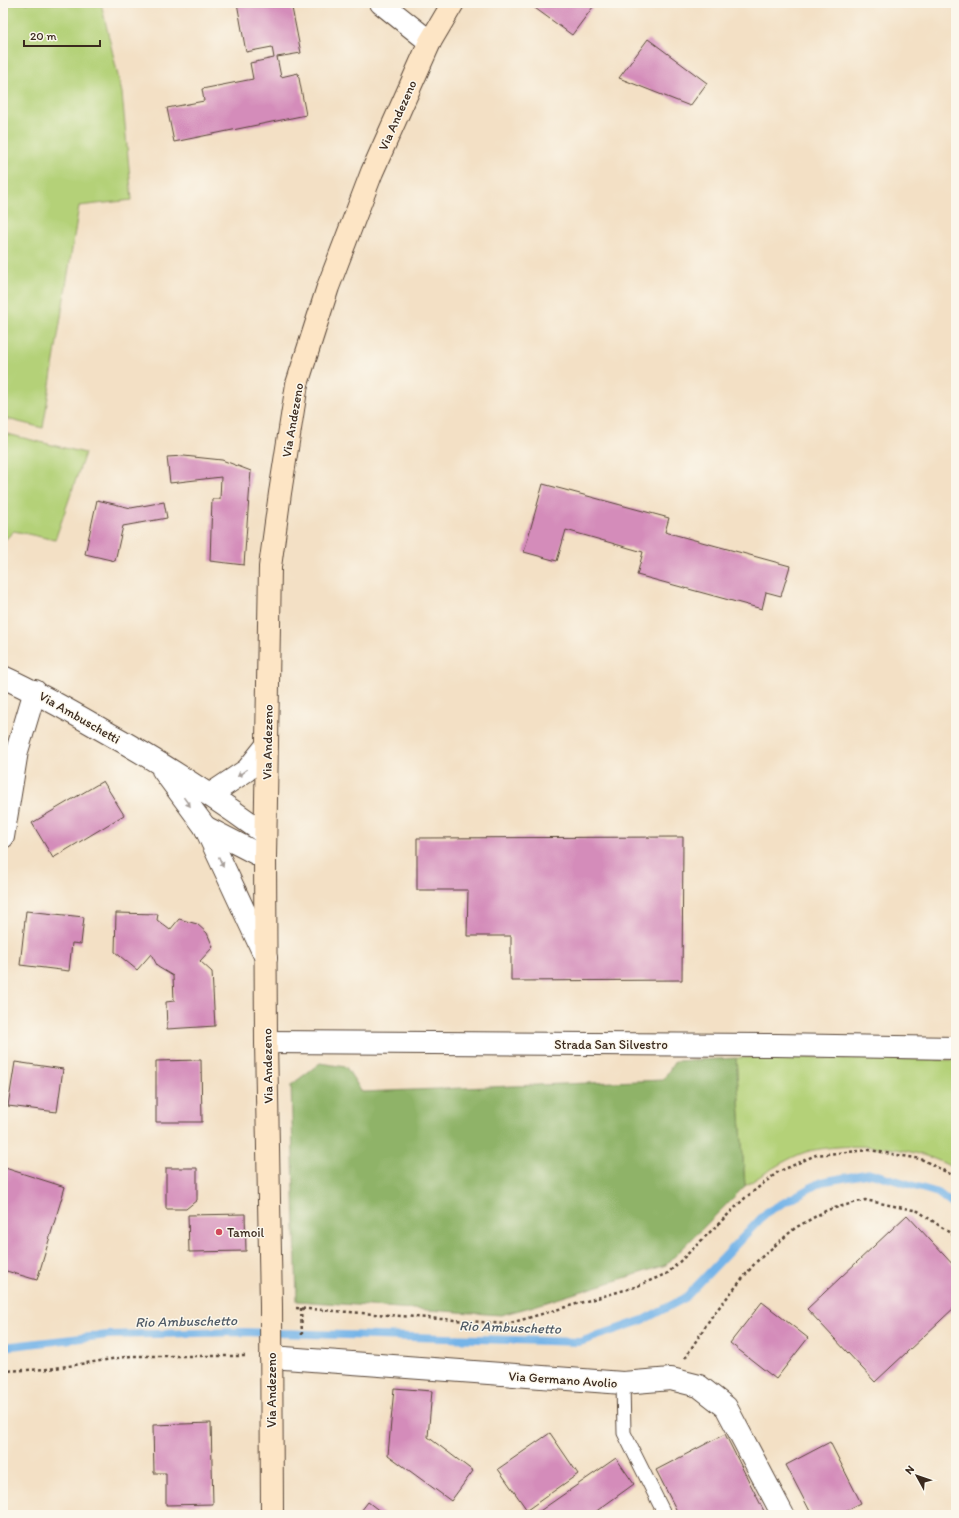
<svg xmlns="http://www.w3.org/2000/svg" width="959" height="1518" font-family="Itim,sans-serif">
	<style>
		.green { fill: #b4d178; stroke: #787e4b }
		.forest { fill: #8fb368; stroke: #656e43 }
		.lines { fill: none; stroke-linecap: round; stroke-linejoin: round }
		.stream { stroke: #75b4e8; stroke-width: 8 }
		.building { fill: #d48cba }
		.service-casing { stroke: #574537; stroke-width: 15 }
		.minor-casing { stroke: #574537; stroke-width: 24 }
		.tertiary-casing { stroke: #574537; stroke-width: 24 }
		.secondary-casing { stroke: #574537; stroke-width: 24 }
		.path { stroke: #574537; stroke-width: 2.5; stroke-dasharray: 3 3; stroke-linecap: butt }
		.service { stroke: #fff; stroke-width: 13 }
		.minor { stroke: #fff; stroke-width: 22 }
		.tertiary { stroke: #fff; stroke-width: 22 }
		.secondary { stroke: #fde5c5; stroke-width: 22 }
		.oneway { fill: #a79f9a }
		.poi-dot { fill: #d1495b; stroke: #fbf7ec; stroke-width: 1.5 }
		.labels { text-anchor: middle; stroke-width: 3; stroke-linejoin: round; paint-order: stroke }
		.street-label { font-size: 13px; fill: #3b2a1e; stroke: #fbf7ec }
		.poi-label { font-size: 13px; fill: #3b2a1e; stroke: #fbf7ec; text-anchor: start }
		.water-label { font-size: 14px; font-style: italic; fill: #4f5a65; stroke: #fbf7ec }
	</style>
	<rect width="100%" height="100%" fill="#fbf7ec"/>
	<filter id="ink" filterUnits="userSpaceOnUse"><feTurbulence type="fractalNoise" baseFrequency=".025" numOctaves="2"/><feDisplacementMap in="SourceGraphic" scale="8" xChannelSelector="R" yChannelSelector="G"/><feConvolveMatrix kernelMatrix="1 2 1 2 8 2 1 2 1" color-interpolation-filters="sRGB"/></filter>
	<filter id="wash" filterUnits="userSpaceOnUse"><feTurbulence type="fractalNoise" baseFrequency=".012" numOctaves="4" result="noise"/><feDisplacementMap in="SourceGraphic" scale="16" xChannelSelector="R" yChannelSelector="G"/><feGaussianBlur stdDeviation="0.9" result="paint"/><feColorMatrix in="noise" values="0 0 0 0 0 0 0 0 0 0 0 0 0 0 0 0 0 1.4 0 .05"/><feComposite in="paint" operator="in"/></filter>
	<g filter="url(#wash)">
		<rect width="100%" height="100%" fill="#f3e0c5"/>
		<g class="green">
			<path d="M3,3H101L122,93L132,200L79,206L43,428L3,418Z"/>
			<path d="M3,433L85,453L55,540L14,531L3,542Z"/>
			<path d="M773,1057L956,1060V1170C920,1146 857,1142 814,1150C794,1153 762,1175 745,1186L736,1058Z"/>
		</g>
		<path class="forest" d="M736,1058L745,1186L666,1265L534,1306L501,1315L297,1301L291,1085L320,1063L346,1067L362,1092L663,1080L675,1061Z"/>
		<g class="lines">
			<path class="stream" d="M3,1347L108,1335L242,1332L580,1342L643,1320L685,1298L767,1212L821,1182L871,1173L938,1193L956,1207"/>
		</g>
		<g id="blocks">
			<g class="building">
				<path d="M237,3H291L301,53L277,57L281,77L298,73L306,115L174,142L167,108L204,101L202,89L253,79L250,63L274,58L272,47L246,52Z"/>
				<path d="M528,3H596L572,35Z"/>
				<path d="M648,39L707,83L690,106L619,78Z"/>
				<path d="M184,456L222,460L251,471L244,565L210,561L212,499H220L221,477L170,483L167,457Z"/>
				<path d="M543,484L669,518L665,532L790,566L781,596L766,592L762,609L637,575L643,552L566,530L557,561L524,552Z"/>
				<path d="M97,500L131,508L164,502L167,518L123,526L115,561L85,554Z"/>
				<path d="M103,781L124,815L53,858L32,823Z"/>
				<path d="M683,837L682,980L511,981V936H467L468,890H417V838Z"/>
				<path d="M26,911L84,917L81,944L72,943L69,971L20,965Z"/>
				<path d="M116,913L158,914L157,920L170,930L179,919L197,924L207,933L213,947L200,961L212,972L215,1026L167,1029L166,1002L174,1001L173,976L158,967L151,954L137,970L115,952Z"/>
				<path d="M201,1060L202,1122H156V1061Z"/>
				<path d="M15,1062L63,1069L57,1112L8,1106Z"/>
				<path d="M5,1168L65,1187L37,1280L3,1270V1176Z"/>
				<path d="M166,1168H197V1200L186,1209H166Z"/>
				<path d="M245,1214L246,1251L189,1252L188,1215Z"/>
				<path d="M907,1215L956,1268V1306L875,1382L807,1309Z"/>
				<path d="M762,1302L808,1338L776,1379L730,1343Z"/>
				<path d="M394,1388L432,1391L428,1437L473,1471L451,1501L388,1455Z"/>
				<path d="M211,1423L213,1504L166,1505V1473H154L153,1425Z"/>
				<path d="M550,1433L578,1474L527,1510L498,1469Z"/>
				<path d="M725,1434L766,1515H679L656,1470Z"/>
				<path d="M830,1442L861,1503L837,1515H812L786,1465Z"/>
				<path d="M616,1458L634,1484L591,1515H534Z"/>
				<path d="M368,1502L385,1515H358Z"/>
			</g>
		</g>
	</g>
	<g filter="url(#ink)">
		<use href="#blocks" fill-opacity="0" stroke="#574537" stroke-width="1"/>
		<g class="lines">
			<g class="service-casing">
				<path id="service" d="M623,1383L624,1433L665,1515"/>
			</g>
			<g class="minor-casing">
				<g id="minor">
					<path d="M381,3L430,42"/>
					<path d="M3,837L17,751L35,691"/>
					<path d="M271,1357L623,1383L671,1379L699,1386L726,1407L783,1515"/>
				</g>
			</g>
			<g class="tertiary-casing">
				<g id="tertiary">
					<path d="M3,677C36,692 68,710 99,728C158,761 211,794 265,834"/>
					<path d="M163,770L205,827L266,958"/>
					<path d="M211,794L247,770L267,745"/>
					<path d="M205,827L265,858"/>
					<path d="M266,1042L775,1045L956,1048"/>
				</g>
			</g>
			<g class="secondary-casing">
				<path id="secondary" d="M272,1515L271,1306L266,1042L265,858L270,567L280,493L297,384L328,287L372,172L430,42L453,3"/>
			</g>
			<g class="path">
				<path d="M296,1308L507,1324L635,1287L668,1273L745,1198L778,1172L816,1155L869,1150L921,1159L956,1177"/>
				<path d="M301,1308L302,1335"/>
				<path d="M685,1358L712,1316L756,1262L795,1228L827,1210L865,1200L918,1211L956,1237"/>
				<path d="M3,1371L49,1369L131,1356H247"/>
			</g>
			<use href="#service" class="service"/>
			<use href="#minor" class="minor"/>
			<use href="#tertiary" class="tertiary"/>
			<use href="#secondary" class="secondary"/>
		</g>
		<defs><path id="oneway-solid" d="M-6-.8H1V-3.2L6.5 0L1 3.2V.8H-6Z"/></defs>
		<g class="oneway">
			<use href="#oneway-solid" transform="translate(242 773) rotate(143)"/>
			<use href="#oneway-solid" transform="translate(187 802) rotate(54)"/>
			<use href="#oneway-solid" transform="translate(221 862) rotate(66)"/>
		</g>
	</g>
	<circle class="poi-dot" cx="219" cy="1232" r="4"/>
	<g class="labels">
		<g class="street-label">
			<text transform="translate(397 115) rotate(-66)" y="5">Via Andezeno</text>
			<text transform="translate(292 420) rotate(-80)" y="5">Via Andezeno</text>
			<text transform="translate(80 717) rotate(30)" y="5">Via Ambuschetti</text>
			<text transform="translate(267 742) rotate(-89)" y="5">Via Andezeno</text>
			<text x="611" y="1049">Strada San Silvestro</text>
			<text transform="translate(267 1066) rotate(-91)" y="5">Via Andezeno</text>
			<text transform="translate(563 1379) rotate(4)" y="5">Via Germano Avolio</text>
			<text transform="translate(271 1390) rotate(-90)" y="5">Via Andezeno</text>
		</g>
		<g class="poi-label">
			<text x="227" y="1237">Tamoil</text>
		</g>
		<g class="water-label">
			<text transform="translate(186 1321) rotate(-1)" y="5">Rio Ambuschetto</text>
			<text transform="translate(510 1327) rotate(2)" y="5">Rio Ambuschetto</text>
		</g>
	</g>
	<rect width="959" height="1518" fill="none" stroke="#fbf7ec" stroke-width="16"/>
	<g transform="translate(917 1476) rotate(310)" stroke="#fbf7ec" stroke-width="3" paint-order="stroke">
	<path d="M0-3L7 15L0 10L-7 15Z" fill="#3b2a1e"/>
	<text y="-6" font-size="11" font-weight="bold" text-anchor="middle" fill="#3b2a1e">N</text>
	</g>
	<path d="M24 40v6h76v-6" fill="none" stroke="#3b2a1e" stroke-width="2"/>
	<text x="30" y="40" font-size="12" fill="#3b2a1e" stroke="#fbf7ec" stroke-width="3" paint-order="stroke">20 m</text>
</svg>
